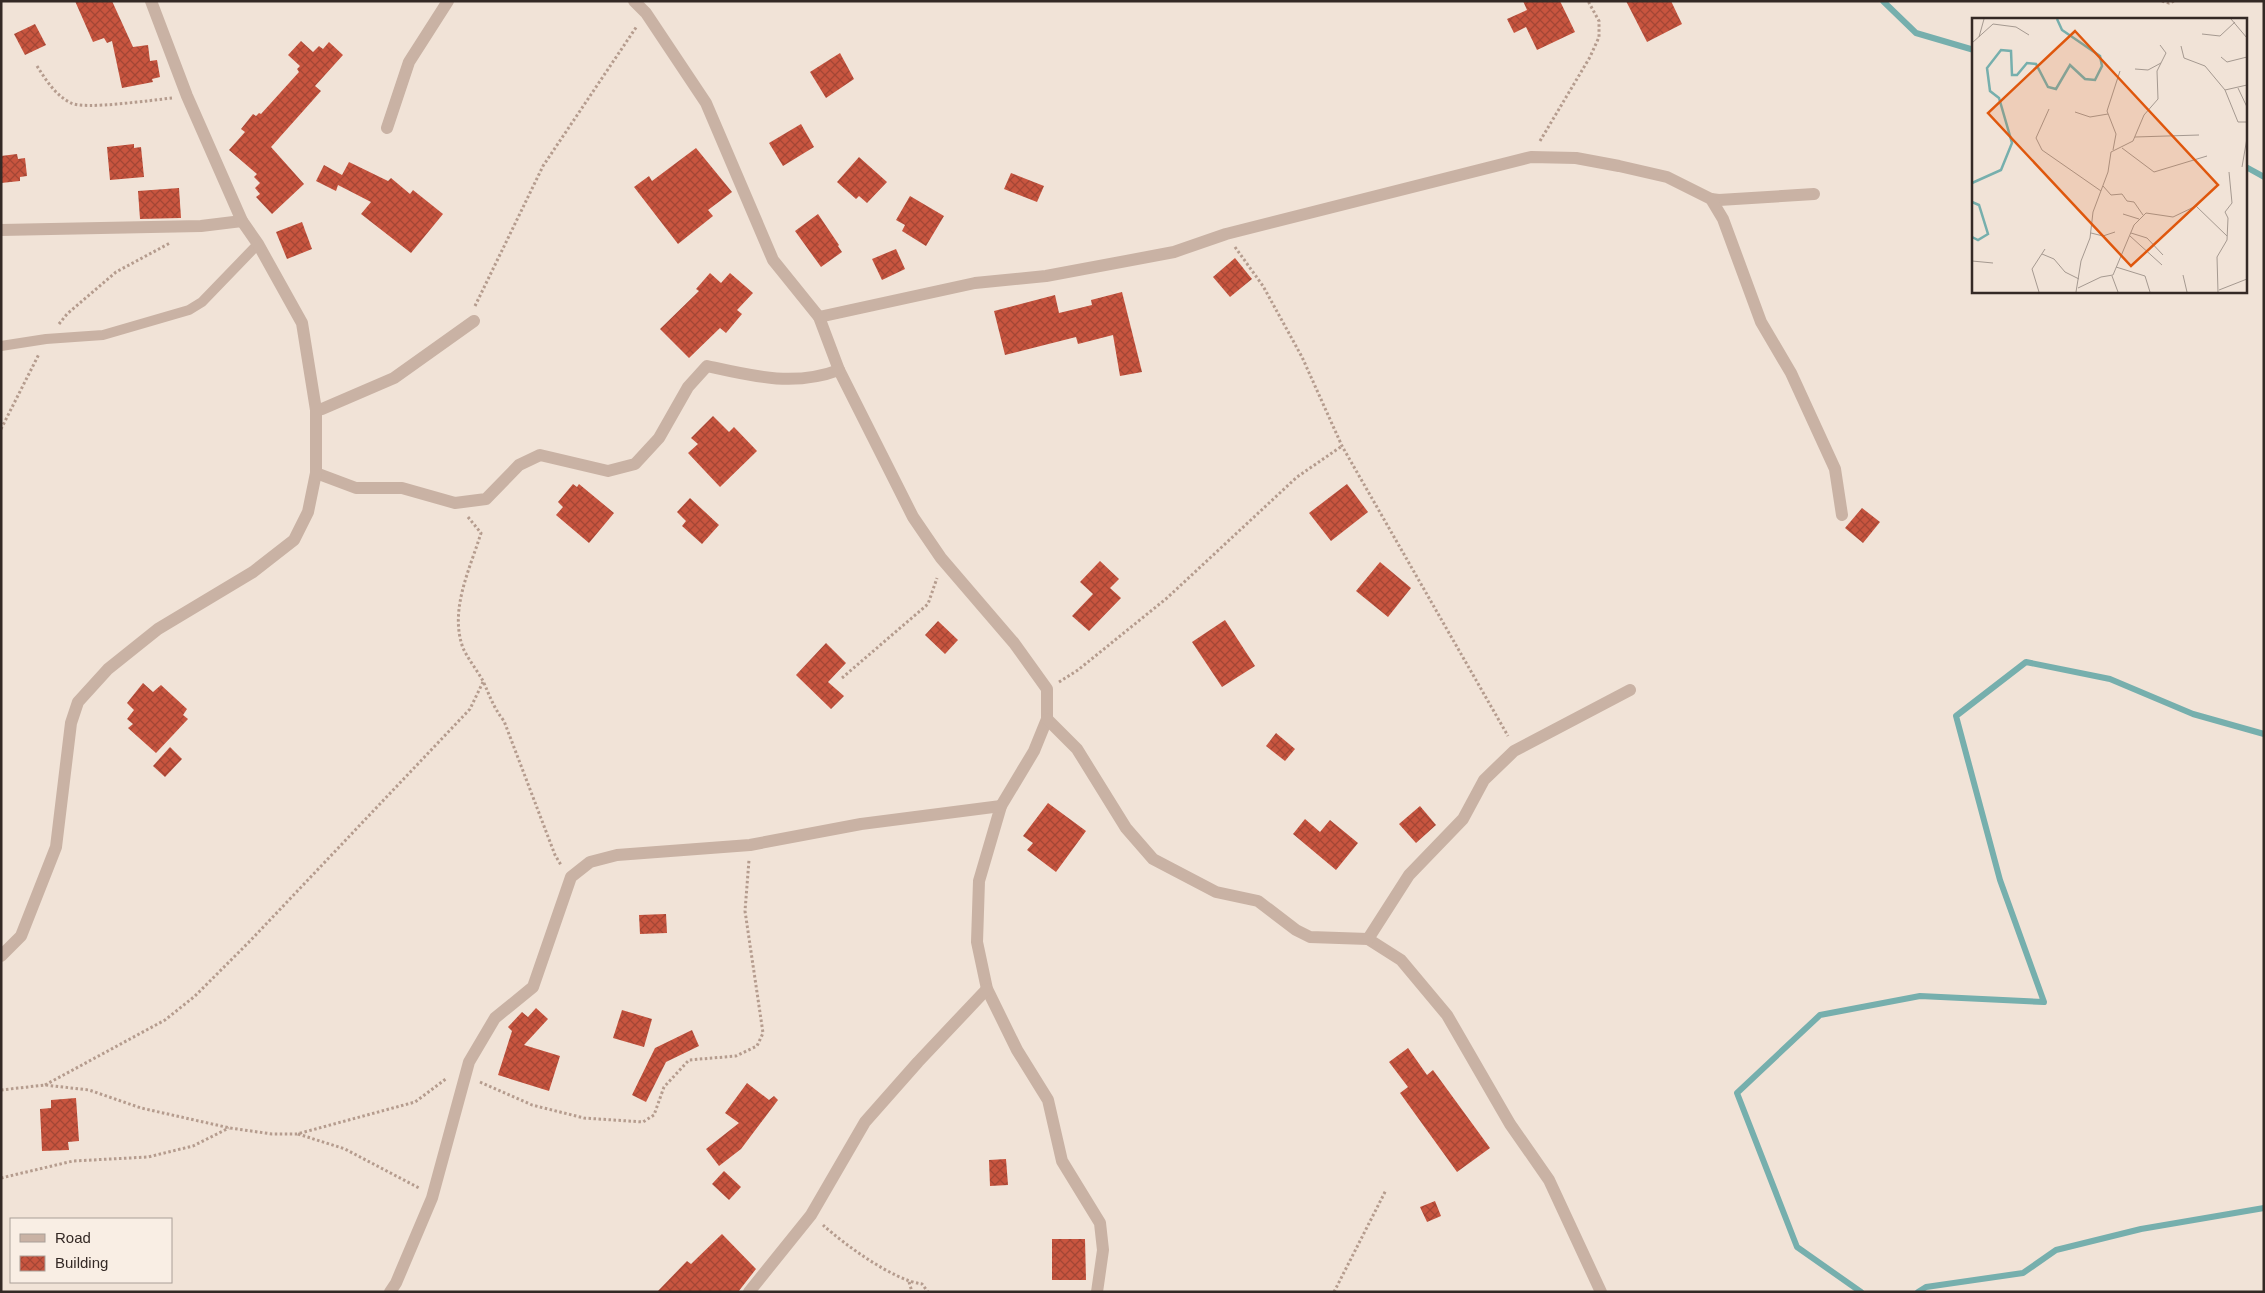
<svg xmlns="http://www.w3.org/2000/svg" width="2265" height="1293" font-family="Arial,sans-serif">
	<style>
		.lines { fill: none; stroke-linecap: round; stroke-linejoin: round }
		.stream { stroke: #76afad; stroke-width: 6 }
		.building { fill: url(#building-cross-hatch) }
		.path { stroke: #b59c8e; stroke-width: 3; stroke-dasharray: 2.5 2.5; stroke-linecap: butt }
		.lane { stroke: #c9b2a4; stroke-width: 10 }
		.street { stroke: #c9b2a4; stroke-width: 12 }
		.inset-river { fill: none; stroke: #76afad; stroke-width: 2.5 }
		.inset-road { fill: none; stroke: #a59990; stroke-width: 1 }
		.view { fill: #df570d; fill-opacity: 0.15; stroke: #df570d; stroke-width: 2.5 }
		.inset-edge { fill: none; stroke: #342925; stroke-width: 2.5 }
	</style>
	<defs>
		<pattern id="building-cross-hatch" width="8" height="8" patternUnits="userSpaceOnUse" patternTransform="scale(1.25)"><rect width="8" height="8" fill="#c8553f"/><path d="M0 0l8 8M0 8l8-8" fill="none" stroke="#a34635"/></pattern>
	</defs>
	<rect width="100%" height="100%" fill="#f1e3d7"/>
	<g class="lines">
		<g class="stream">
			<path d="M1883,1L1916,33L1974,50"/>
			<path d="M2246,167L2264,177"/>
			<path d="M1861,1292L1797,1247L1737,1093L1820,1015L1920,996L2044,1002L2000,880L1956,716L2026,662L2110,679L2193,714L2264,734"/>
			<path d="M1918,1292L1926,1287L2023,1273L2056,1250L2141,1229L2264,1208"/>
		</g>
	</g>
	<g class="building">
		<path d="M75,1H112L133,47L148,45L150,61L157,60L160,77L152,79L153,82L122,88L112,41L107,43L104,38L93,42Z"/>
		<path d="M1523,1H1560L1575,32L1537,50L1526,27L1514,33L1507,19L1527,10Z"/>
		<path d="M1626,1H1671L1682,24L1647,42Z"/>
		<path d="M35,24L46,45L25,55L14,34Z"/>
		<path d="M301,41L313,52L319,46L323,49L329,42L343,55L315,86L321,91L271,147L304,184L272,214L256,197L260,194L255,188L260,183L254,177L257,174L229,150L245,132L241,129L253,114L256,116L259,113L261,114L299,72L297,69L300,66L288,55Z"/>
		<path d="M840,53L854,79L826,98L810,72Z"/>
		<path d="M801,124L814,147L783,166L769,143Z"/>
		<path d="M134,144V148L141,147L144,177L110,180L107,147Z"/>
		<path d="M696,148L732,192L708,210L713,216L678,244L634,187L649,176L652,181Z"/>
		<path d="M17,154L18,159L25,158L27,176L20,177V181L1,183V156Z"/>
		<path d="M859,157L887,182L867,203L859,196L856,199L837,182Z"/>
		<path d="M349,162L388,181L391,178L410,194L413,190L443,214L411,253L361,214L371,202L338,185L336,191L316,181L324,165L342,175Z"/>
		<path d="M1011,173L1044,186L1037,202L1004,189Z"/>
		<path d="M179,188L181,218L140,219L138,191Z"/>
		<path d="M910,196L944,216L926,246L902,231L905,225L896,220Z"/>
		<path d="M818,214L839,245L838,246L842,252L821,267L795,231Z"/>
		<path d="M302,222L312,249L287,259L276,232Z"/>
		<path d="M896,249L905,269L882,280L872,259Z"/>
		<path d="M1235,258L1252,279L1230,297L1213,277Z"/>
		<path d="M710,273L721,283L730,273L753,293L737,310L742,314L726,333L720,328L689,358L660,329L699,291L696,289Z"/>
		<path d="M1122,292L1142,372L1120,376L1113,335L1078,344L1076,337L1005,355L994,311L1055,295L1059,313L1092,305L1091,300Z"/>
		<path d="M713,416L729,432L734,427L757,451L720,487L688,453L698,444L691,438Z"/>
		<path d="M573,484L577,487L579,484L614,513L589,543L556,515L563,507L558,502Z"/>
		<path d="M1347,484L1368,512L1331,541L1309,513Z"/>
		<path d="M690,498L719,525L702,544L682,526L686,521L677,512Z"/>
		<path d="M1862,508L1880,522L1863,543L1845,528Z"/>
		<path d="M1100,561L1119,579L1110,588L1121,598L1089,631L1072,616L1093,594L1080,582Z"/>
		<path d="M1380,562L1411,588L1388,617L1356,591Z"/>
		<path d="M1225,620L1255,666L1222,687L1192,642Z"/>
		<path d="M938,621L958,640L945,654L925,635Z"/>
		<path d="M826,643L846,663L828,682L844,696L831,709L796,675Z"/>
		<path d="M143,683L153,692L161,685L187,709L183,715L188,719L156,753L128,728L133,724L127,719L134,710L127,703Z"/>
		<path d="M1276,733L1295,749L1285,761L1266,746Z"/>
		<path d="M170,747L182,759L165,777L153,766Z"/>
		<path d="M1048,803L1086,831L1056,872L1027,850L1033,843L1023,836Z"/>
		<path d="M1420,806L1436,825L1416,843L1399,824Z"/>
		<path d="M1305,819L1320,832L1330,820L1358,843L1336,870L1293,834Z"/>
		<path d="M666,914L667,933L640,934L639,915Z"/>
		<path d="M536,1008L548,1019L524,1045L560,1056L549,1091L498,1075L512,1031L508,1027L522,1012L528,1017Z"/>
		<path d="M622,1010L652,1019L644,1047L613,1038Z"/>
		<path d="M692,1030L699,1046L666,1062L646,1102L632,1095L655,1048Z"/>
		<path d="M1408,1048L1427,1075L1433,1070L1490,1148L1457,1172L1400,1093L1408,1087L1389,1062Z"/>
		<path d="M747,1083L769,1100L774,1096L778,1100L741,1149L719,1166L706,1149L739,1123L725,1113Z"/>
		<path d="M76,1098L79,1141L68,1142L69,1150L42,1151L40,1109L51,1108V1100Z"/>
		<path d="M1006,1159L1008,1185L990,1186L989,1160Z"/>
		<path d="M724,1171L741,1187L729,1200L712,1184Z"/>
		<path d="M1435,1201L1441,1216L1427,1222L1420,1207Z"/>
		<path d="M722,1234L756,1269L738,1292H657L687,1261L691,1264Z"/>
		<path d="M1052,1239H1085L1086,1280H1052Z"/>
	</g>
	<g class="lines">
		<g class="path">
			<path d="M2162,1L2169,3L2174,1"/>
			<path d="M37,66C46,80 55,95 71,103C84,110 153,100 172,98"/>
			<path d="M1540,141L1590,57L1599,37V21L1588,1"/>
			<path d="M1235,247L1263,286L1302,357L1342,446L1508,736"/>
			<path d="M475,306L543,166L637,26"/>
			<path d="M59,324L67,314L116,272L170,243"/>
			<path d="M1,429L39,354"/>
			<path d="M468,517L481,533C470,569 449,610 463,648C468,659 477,670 483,681C490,696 493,707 504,721L555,855L561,865"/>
			<path d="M842,678L928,604L937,578"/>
			<path d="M1059,682L1078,670L1167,598L1297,477L1342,446"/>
			<path d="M480,1082L532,1105L584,1118L643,1122L654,1115L664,1087L689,1060L736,1056L757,1046L763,1033L745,911L749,860"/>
			<path d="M45,1085L165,1020L195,996L250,941L470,709L483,682"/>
			<path d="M1,1090L45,1085L89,1090L141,1108L230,1128L272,1134H297L415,1102L447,1078"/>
			<path d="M298,1134L345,1149L419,1188"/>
			<path d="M1,1178L73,1161L148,1157L193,1146L229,1128"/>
			<path d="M823,1225C845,1245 893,1280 922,1284L928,1292"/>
			<path d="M909,1282L912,1292"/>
			<path d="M1334,1292L1386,1190"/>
		</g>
		<path class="lane" d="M1,346L46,339L103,335L189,310L202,302L258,244"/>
		<g class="street">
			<path d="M634,1L646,13L706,103L773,260L819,317L839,370L913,517L941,558L1014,643L1047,689V719L1034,751L1001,806L979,881L977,942L987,989L1017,1050L1048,1100L1062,1161L1100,1223L1103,1250L1097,1292"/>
			<path d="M387,128L409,62L448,1"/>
			<path d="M1711,199L1719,200L1814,194"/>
			<path d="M1,230L201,226L242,221"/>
			<path d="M819,317L975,283L1046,276L1174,252L1226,234L1531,157L1576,158L1619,166L1667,177L1711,199L1723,219L1761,322L1791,373L1835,469L1842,515"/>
			<path d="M316,410L322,409L394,378L474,321"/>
			<path d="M316,473L356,488H402L455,503L486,499L519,465L540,455L608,471L635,464L659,438L688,387L707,366C752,376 794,387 839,370"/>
			<path d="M1047,719L1077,749L1126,828L1153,859L1216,892L1258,901L1296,930L1310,937L1368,939L1401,960L1447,1015L1510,1124L1549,1180L1601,1292"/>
			<path d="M1368,939L1409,875L1463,819L1484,780L1514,751L1630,690"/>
			<path d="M1,956L21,936L56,847L71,723L78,702L108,669L158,629L253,572L294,540L308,512L316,473V410L302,323L258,244L242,221L187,96L151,1"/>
			<path d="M390,1292L396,1283L432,1198L469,1062L495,1018L533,987L571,877L590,862L617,855L750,845L861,824L1001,806"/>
			<path d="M749,1292L811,1215L865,1122L918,1062L987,989"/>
		</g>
	</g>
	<g transform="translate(1972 18)">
		<rect width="275" height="275" fill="#f1e3d7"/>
		<path class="inset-river" d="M0,165L29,152L40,125L27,80L18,73L15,50L29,32L39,33L40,57H45L55,45L64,46L76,69L84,71L98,47L113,61L123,62L130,48L128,38L90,12L85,1M0,184L7,187L16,216L6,222L0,219"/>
		<path class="inset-road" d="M259,1L275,20M230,16L248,18L263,4M7,19L12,1M0,25L21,6L44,9L57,17M209,28L212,40L233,48L253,72L275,67M249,39L255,44L275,39M163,51L176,52L189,45M266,70L275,89M253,72L266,104H275M77,91L64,120L70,132L129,173M103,94L118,99L136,96M163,119L227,117M150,130L182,154L235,138M141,132L144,116L135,93L148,53M270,149L275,120M131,168L139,177L150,176L155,183L162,184L171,197M151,196L167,201M119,215L131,218L143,214M159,215L175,220L191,237M158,218L190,247M70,236L82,241L93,254L107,261M0,243L21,245M144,249L173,258L178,274M211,257L215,274M140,258L146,274M106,270L129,259L141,257L162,207L174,195L201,199L224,188L255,218M247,272L275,261M67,274L60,251L73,231M104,274L109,243L118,220L121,194L136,154L139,134L161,123L172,97L186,81L185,53L194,35L188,27M246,274L245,239L255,222L256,200L253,194L260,185L257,154"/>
		<path class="view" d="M103,13L246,167L159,248L16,95Z"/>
		<rect width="275" height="275" class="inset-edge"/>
	</g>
	<rect width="2265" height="1293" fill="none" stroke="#342925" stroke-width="5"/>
	<rect x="10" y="1218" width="162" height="65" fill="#f9eee4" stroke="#aa9f98"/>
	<rect x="20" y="1234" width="25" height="8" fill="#c9b2a4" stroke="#aa9f98"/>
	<text x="55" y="1243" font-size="15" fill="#342925">Road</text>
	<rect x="20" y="1256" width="25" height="15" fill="url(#building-cross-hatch)" stroke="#aa9f98"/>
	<text x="55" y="1268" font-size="15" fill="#342925">Building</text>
</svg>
